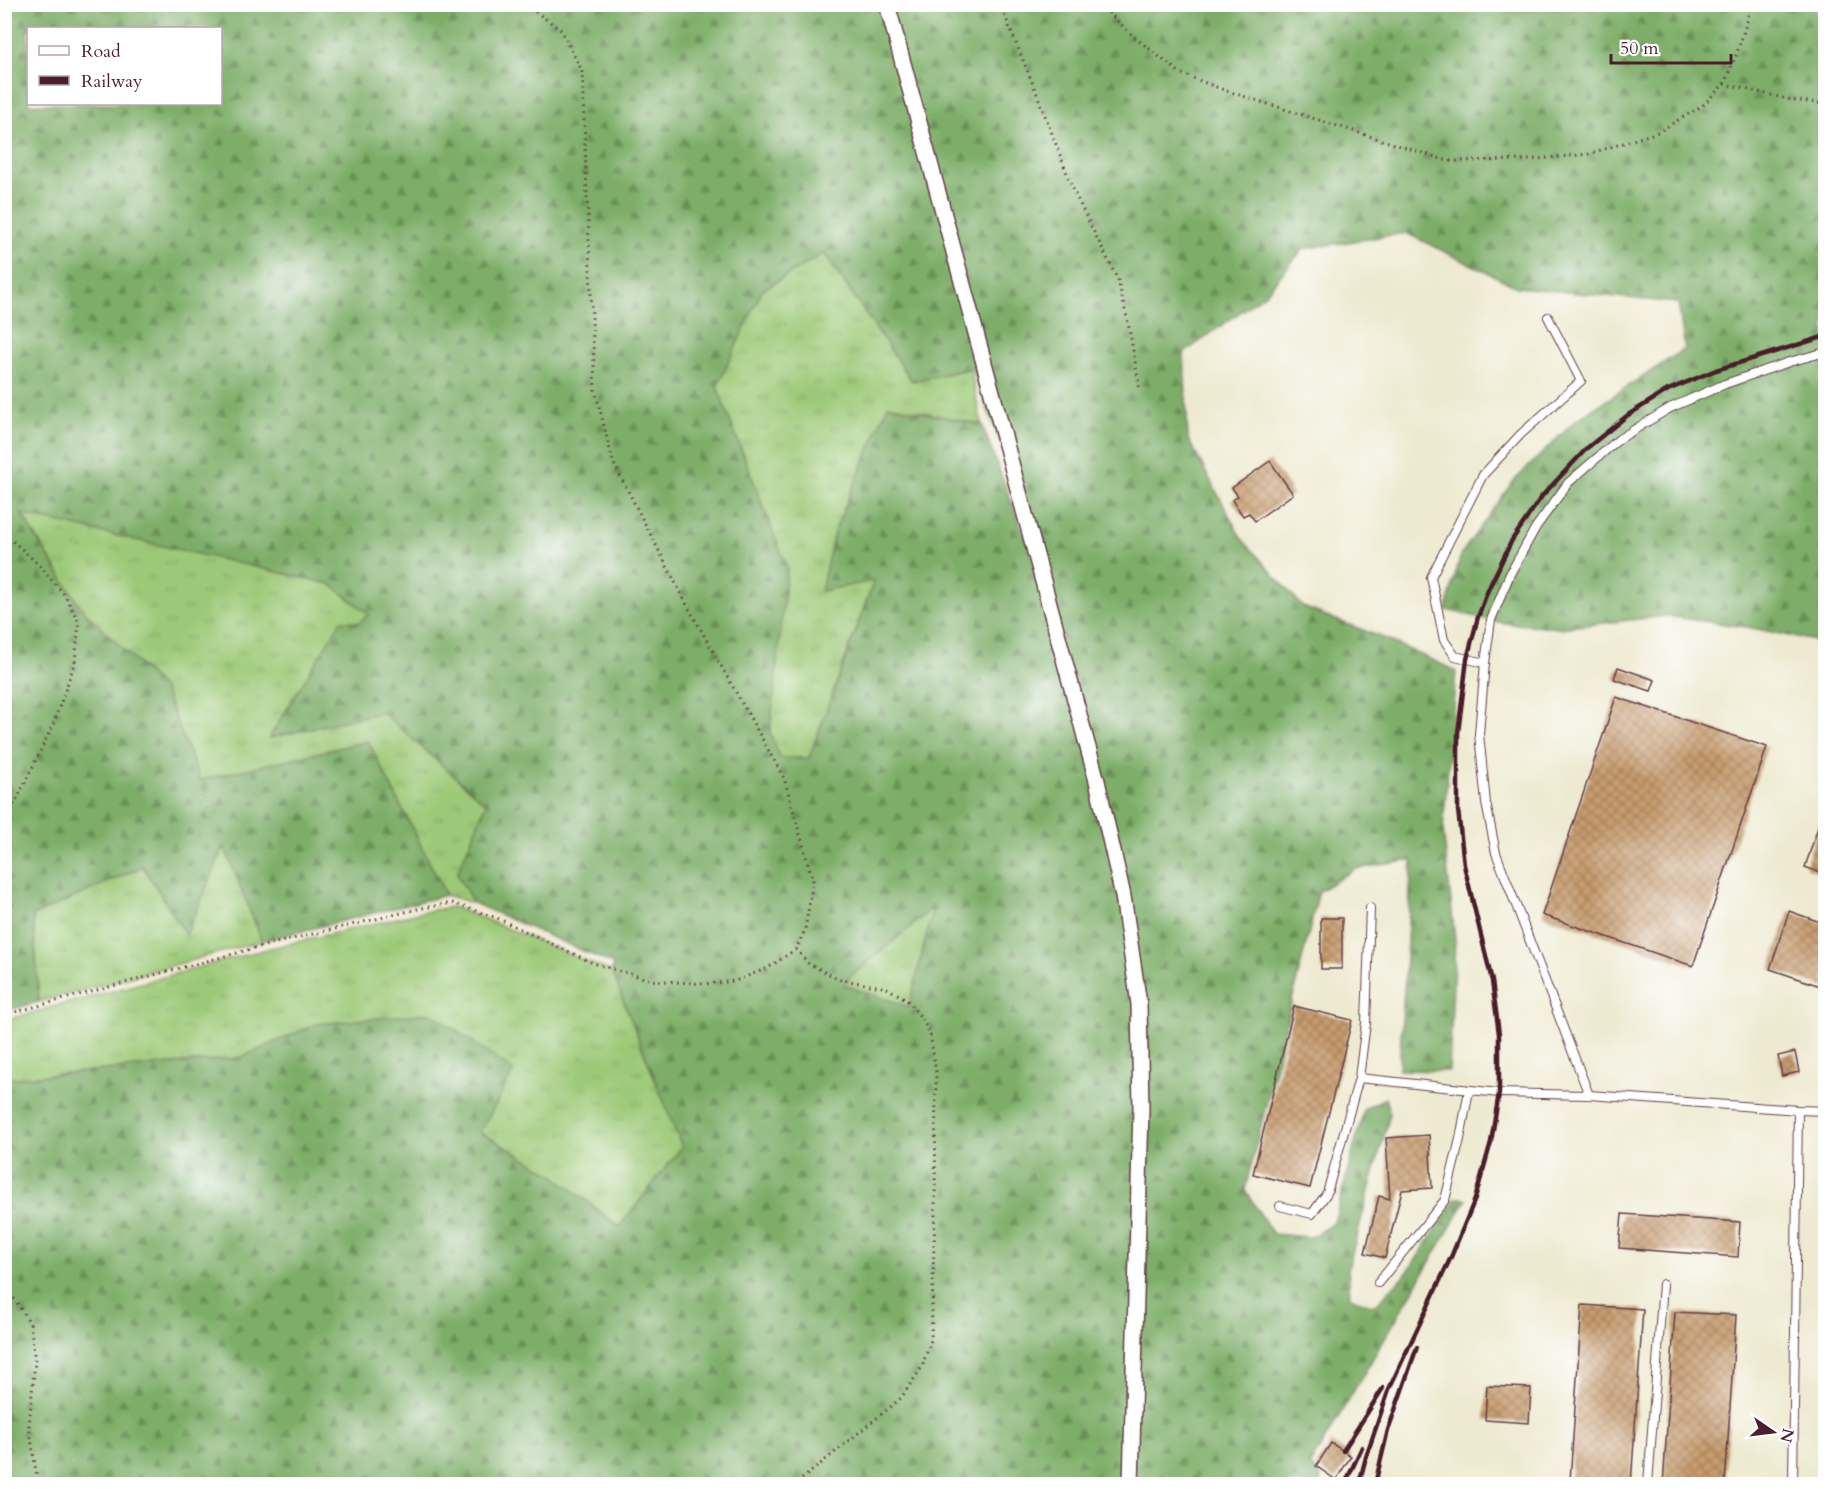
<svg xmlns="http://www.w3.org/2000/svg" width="1830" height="1489" font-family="Cardo,serif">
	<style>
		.grass { fill: url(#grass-tufts); stroke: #737451; stroke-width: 1.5 }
		.forest { fill: url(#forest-firs); stroke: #64664a; stroke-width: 1.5; fill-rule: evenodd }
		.building { fill: url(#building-cross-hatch) }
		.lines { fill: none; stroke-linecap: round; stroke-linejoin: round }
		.lane-casing { stroke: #633d44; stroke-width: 10 }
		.street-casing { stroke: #633d44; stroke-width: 18 }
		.path { stroke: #633d44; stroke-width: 3; stroke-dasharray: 1.5 4.5; stroke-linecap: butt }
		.lane { stroke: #fff; stroke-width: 8 }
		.street { stroke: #fff; stroke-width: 15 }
		.rail { stroke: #4a1f2b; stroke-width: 4.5 }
	</style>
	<defs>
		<pattern id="grass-tufts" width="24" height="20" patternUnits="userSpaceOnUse" patternTransform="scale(1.5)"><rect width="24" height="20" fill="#9cc977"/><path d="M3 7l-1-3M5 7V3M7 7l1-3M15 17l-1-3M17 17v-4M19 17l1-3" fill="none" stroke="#88ac67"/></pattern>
		<pattern id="forest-firs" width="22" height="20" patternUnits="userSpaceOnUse" patternTransform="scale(1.5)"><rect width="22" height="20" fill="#7dad68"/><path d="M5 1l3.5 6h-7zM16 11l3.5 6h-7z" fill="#688c56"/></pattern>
		<pattern id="building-cross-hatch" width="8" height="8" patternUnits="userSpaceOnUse" patternTransform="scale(1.5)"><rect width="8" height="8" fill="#c79c6e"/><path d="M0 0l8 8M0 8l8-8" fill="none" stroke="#a47f5b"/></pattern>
	</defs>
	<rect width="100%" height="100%" fill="#fff"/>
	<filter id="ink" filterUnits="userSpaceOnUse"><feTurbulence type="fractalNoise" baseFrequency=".0167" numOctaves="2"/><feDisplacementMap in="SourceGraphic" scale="12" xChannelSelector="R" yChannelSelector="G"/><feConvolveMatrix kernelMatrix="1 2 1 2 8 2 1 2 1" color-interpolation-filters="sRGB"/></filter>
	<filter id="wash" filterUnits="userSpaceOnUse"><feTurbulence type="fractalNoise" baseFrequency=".008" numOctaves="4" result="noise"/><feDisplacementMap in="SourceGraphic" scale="24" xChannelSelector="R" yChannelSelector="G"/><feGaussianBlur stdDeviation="1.35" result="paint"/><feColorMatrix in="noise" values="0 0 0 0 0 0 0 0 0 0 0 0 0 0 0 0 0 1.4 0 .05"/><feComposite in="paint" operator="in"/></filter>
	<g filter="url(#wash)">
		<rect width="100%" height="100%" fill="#eeead1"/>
		<g class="grass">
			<path d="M824,253L912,381L970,369L982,425L888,405L874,580L809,758L780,759L769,732L787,568L717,387L762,290Z"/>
			<path d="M21,513L331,584L369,614L360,622L269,738L382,712L486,804L457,874L473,903L446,895L368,741L200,780L163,688L82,609Z"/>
			<path d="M225,845L262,941L39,1002L33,916L143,866L186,934Z"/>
			<path d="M452,907L480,917L612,972L682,1147L620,1227L551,1173L479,1132L316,1024L240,1058L5,1079V1020L263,950L423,912Z"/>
			<path d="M934,907L909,1007L843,985L849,978Z"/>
		</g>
		<path class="forest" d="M5,5H1825V643L1747,627L1666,616L1559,628L1503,623L1446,610L1461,554L1512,483L1576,420L1685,349L1678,303L1517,287L1406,233L1303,249L1265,294L1184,353L1188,439L1242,539L1303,607L1386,639L1456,671L1443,829L1455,939L1449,1071L1399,1070L1412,860L1355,869L1319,891L1245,1190L1273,1234L1311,1237L1334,1223L1364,1109L1385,1098L1390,1114L1348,1268L1350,1297L1374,1306L1407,1273L1457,1198L1467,1199L1310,1465L1321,1478V1484H5V1079L240,1058L316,1024L431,1013L514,1071L480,1132L551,1173L619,1227L682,1147L612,972L613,964L473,903L457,874L486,804L382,712L269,738L341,621L360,622L369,614L330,584L21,514L82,609L163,688L200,780L368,741L446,895L262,941L224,846L186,935L143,866L33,916L39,1002L5,1011ZM28,28H220V104H28ZM824,253L912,381L972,368L1049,571L1040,576L982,425L888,405L834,532L821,591L874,581L809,758H780L770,732L787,568L717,387L762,290ZM933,908L909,1007L844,985L849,978Z"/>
		<g id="blocks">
			<g class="building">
				<path d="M1270,461L1293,494L1255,521L1249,513L1243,516L1232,500L1238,496L1232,488Z"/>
				<path d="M1618,667L1655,680L1651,691L1614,679Z"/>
				<path d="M1616,697L1767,747L1693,966L1542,915Z"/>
				<path d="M1823,812L1826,813V875L1805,867Z"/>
				<path d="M1789,911L1826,924V988L1770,969Z"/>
				<rect x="1321" y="918" width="21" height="51"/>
				<path d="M1294,1006L1352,1020L1310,1188L1253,1174Z"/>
				<path d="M1795,1052L1799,1072L1782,1076L1778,1056Z"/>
				<path d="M1429,1135L1432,1188L1402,1190L1385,1258L1365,1253L1379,1196L1390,1199L1386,1138Z"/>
				<path d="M1622,1214L1740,1222L1738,1257L1619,1248Z"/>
				<path d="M1582,1305L1643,1309L1631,1485L1570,1481Z"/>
				<path d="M1675,1312L1736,1315L1725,1485H1663Z"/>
				<path d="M1487,1386L1531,1388L1529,1423L1485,1420Z"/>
				<path d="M1331,1443L1351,1456L1336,1480L1316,1466Z"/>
			</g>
		</g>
	</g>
	<g filter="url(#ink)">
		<use href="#blocks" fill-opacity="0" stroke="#633d44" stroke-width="1.5"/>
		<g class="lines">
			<g class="lane-casing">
				<g id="lane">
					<path d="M1485,663L1455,656L1444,640L1431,577L1483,475L1521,434L1581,381L1548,317"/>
					<path d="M1359,1078L1366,1023L1370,908"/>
					<path d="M1589,1095L1496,853L1486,803L1479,734L1485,663L1491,620L1510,574L1536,527L1568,483L1619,439L1670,408L1725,384L1789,362L1826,352"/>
					<path d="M1280,1206L1312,1214L1327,1193L1359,1078L1499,1093L1589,1095L1798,1110L1826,1111"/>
					<path d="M1378,1283L1445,1200L1460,1139L1469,1090"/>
					<path d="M1648,1484L1663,1284"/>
					<path d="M1793,1484L1798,1110"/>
				</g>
			</g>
			<g class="street-casing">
				<path id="street" d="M887,4L1097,781L1123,896L1139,1004L1141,1108L1131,1484"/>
			</g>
			<g class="path">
				<path d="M1000,4L1037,94L1074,192L1118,280L1128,322L1140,390"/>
				<path d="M1100,4L1133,36L1180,73L1224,90L1448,161L1527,160L1589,154L1658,132L1702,106L1724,84L1737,53L1748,18L1749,4"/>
				<path d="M1724,84L1792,100L1826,104"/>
				<path d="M4,533L39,565L64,594L79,622L75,662L53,725L15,803L4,815"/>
				<path d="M796,949L808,963L838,979L887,988L906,999L920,1016L930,1033L936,1072L935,1215L931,1340L922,1367L901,1398L796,1484"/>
				<path d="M4,1015L263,946L422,908L452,903L497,918L593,963L651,980L704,984L735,981L768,968L796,949L805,930L813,881L784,778L687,605L613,462L595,390L582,71L561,30L525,4"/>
				<path d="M4,1283L30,1323L35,1361L29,1425L38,1484"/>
			</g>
			<use href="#lane" class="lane"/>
			<use href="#street" class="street"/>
			<g class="rail">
				<path d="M1343,1451L1383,1388"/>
				<path d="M1345,1484L1362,1447"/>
				<path d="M1359,1484L1366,1457L1389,1389L1451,1257L1475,1199L1491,1142L1499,1093V1034L1492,981L1464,865L1458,810V733L1467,659L1478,617L1488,590L1512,540L1542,496L1587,448L1628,415L1668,390L1716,370L1826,336"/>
				<path d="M1375,1484L1388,1430L1417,1347"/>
			</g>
		</g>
	</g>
	<rect width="1830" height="1489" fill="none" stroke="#fff" stroke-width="24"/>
	<rect x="27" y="27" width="195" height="78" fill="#ffffff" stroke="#b7a5aa" stroke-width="1.5"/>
	<rect x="39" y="46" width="30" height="9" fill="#ffffff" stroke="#b7a5aa" stroke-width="1.5"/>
	<text x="81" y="57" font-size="18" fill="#4a1f2b">Road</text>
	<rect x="39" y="76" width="30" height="9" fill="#4a1f2b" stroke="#b7a5aa" stroke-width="1.5"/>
	<text x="81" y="87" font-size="18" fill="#4a1f2b">Railway</text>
	<g transform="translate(1773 1432) rotate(104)" stroke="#ffffff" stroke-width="4.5" paint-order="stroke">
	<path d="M0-4.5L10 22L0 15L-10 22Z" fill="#4a1f2b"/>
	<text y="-9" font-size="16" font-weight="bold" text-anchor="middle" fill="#4a1f2b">N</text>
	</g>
	<path d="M1611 54v9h120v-9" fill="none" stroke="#4a1f2b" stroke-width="3"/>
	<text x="1620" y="54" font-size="18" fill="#4a1f2b" stroke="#ffffff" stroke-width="4.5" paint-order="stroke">50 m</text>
</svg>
